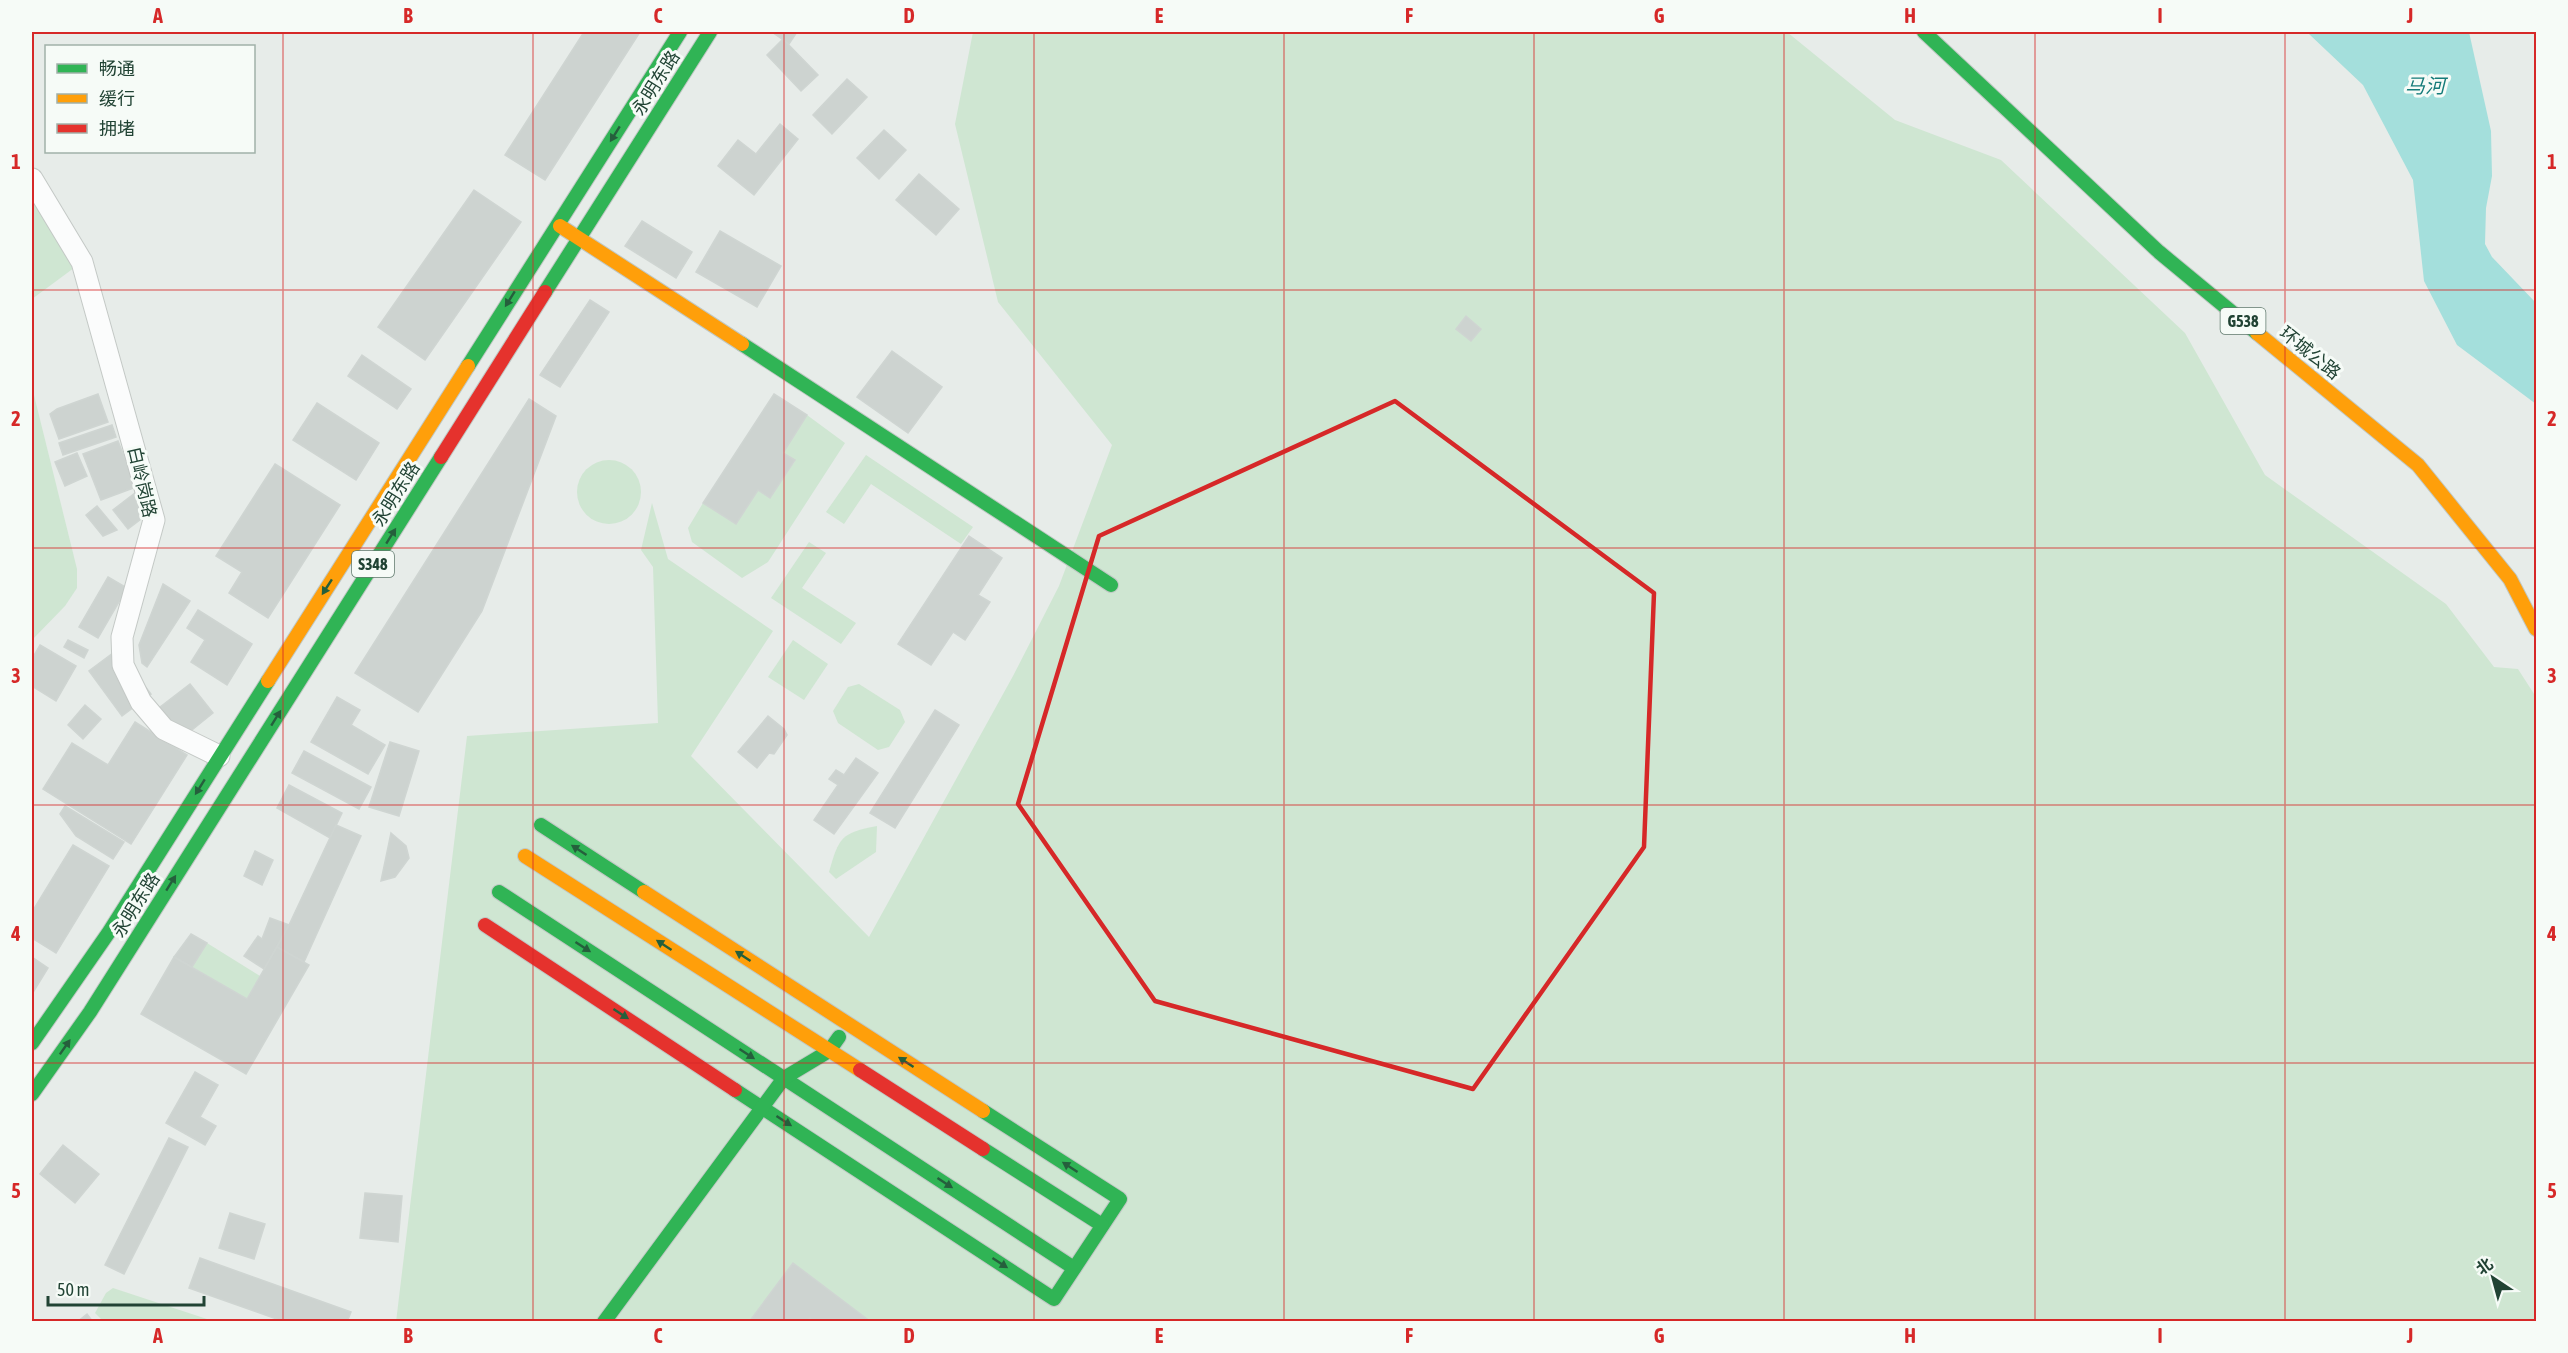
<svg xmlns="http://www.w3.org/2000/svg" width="2568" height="1353" font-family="'Asap Condensed','Noto Sans SC',sans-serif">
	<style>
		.green { fill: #cfe6d2 }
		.water { fill: #a4dfdc }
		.building { fill: #cdd3d0; stroke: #cfd5d2; stroke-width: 1.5 }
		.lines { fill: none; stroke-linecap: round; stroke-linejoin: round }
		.street-casing { stroke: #c4c9c6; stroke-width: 23 }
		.fast-casing { stroke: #c0c8c4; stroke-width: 16 }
		.slow-casing { stroke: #c0c8c4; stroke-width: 16 }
		.jam-casing { stroke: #c0c8c4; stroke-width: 16 }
		.street { stroke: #fbfcfc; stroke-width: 21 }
		.fast { stroke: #30b455; stroke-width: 14 }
		.slow { stroke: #ff9f0a; stroke-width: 14 }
		.jam { stroke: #e5322d; stroke-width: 14 }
		.oneway { fill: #255f3c }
		.marked { fill: none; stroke: #d62828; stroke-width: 4.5; stroke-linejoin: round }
		.grid { fill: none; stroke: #d62828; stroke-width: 1.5; stroke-opacity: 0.55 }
		.labels { text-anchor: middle; stroke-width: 6; stroke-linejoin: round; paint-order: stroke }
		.shield { fill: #f6fbf7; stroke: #617a6e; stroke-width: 1.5 }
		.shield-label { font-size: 16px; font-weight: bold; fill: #214334 }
		.street-label { font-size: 18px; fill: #214334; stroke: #f6fbf7 }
		.water-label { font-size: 20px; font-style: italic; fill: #147b79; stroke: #f6fbf7 }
		.neatline { fill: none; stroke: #d62828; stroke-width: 2 }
		.grid-label { font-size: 20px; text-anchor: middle; font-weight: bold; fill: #d62828 }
	</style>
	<rect width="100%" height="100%" fill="#e7ece9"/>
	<g class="green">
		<path d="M973,32H1787L1895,120L2001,160L2185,333L2265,475L2446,604L2494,667L2518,669L2536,697V1321L396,1322L467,736L658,723L653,567L641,550L652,503L668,559L773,631L691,756L869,937L1013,676L1059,586L1112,445L998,302L955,124Z"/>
		<path d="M32,179L82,262L32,299Z"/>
		<path d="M32,387L77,569V588L65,606L32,640Z"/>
		<path d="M807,415L845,443L768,562L742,578L692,542L688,528L703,503L736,523L758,490L770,498L795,461L783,453Z"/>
		<path d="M866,455L973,527L961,544L871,484L844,524L826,512Z"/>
		<circle cx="609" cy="492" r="32"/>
		<path d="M809,542L826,553L802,588L856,623L841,644L771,598Z"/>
		<path d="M793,640L828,664L804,700L768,677Z"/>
		<path d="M859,684L900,710L905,722L889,747L878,750L838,723L833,711L848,687Z"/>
		<path d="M877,826L876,852L836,879L829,872C839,837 841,833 877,826Z"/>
		<path d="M207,943L260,976L247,999L192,967Z"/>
		<path d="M113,1288L213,1321H103L95,1313L106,1293Z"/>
	</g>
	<path class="water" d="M2298,32H2469L2491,131L2492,176L2486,208L2485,244L2492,257L2536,303V404L2457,345L2424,281L2413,180L2363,85L2309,34Z"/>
	<g class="building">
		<path d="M584,32H640L545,180L505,155Z"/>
		<path d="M772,32H797L789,44Z"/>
		<path d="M783,39L818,75L801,91L767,55Z"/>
		<path d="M847,79L867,97L832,134L813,115Z"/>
		<path d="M780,124L798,139L754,195L718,166L738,140L756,154Z"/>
		<path d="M884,130L906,150L879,179L857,158Z"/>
		<path d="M919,174L959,209L936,235L896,200Z"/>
		<path d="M474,190L521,222L425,360L378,327Z"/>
		<path d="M642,221L692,252L676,278L625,246Z"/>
		<path d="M720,231L781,266L757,307L696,272Z"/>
		<path d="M590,300L609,312L560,387L540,375Z"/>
		<path d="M1466,316L1481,329L1471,341L1456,329Z"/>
		<path d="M892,351L942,387L908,433L857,397Z"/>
		<path d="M362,355L411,389L397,409L348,376Z"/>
		<path d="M98,394L108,422L59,439L50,414L57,409Z"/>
		<path d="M774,394L807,415L783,453L795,460L770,498L758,490L736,524L703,503Z"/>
		<path d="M529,399L556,416L482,611L418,712L355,673Z"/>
		<path d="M317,403L379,443L356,480L293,440Z"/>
		<path d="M112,425L116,437L63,455L59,443Z"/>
		<path d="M118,441L136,487L101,500L83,454Z"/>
		<path d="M77,453L87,476L65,486L55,462Z"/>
		<path d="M275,464L340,505L268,618L229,593L242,572L216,556Z"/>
		<path d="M135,493L150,512L128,529L113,510Z"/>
		<path d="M97,506L117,530L103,536L86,515Z"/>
		<path d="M969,536L1002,558L978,595L990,602L965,640L953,632L931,665L898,644Z"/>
		<path d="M108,577L127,588L98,638L79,627Z"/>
		<path d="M163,584L190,601L147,667L142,663L139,645Z"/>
		<path d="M198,610L252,644L227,685L191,662L205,640L187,628Z"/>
		<path d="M68,640L88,650L84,658L64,647Z"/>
		<path d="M40,645L76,666L56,701L32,686V659Z"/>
		<path d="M117,650L151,694L122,716L89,671Z"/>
		<path d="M190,684L213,713L182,738L159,708Z"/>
		<path d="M337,697L360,710L351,725L385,745L368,774L311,742Z"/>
		<path d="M85,705L101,719L83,739L68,725Z"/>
		<path d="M935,710L959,725L895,828L870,813Z"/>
		<path d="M768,716L784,729L787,735L774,754L769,753L757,768L738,752Z"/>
		<path d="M135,722L187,755L131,844L43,789L72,743L108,765Z"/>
		<path d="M390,742L419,751L399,816L369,807Z"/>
		<path d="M304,751L371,787L359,809L292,773Z"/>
		<path d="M856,758L878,773L834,834L814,820L838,785L829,779L836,770L844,775Z"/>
		<path d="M289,785L342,813L330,838L277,808Z"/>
		<path d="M65,806L124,842L113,859L76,836L60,814Z"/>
		<path d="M336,825L361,836L304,962L277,947L289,925Z"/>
		<path d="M391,833L406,846L409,858L395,877L381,881Z"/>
		<path d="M73,845L109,866L56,953L32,938V912Z"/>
		<path d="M255,851L273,860L262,885L244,876Z"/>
		<path d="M270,918L289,925L264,969L244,956L258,936L262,939Z"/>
		<path d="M191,934L207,943L192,967L174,957Z"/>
		<path d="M277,947L309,965L246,1074L141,1014L174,957L247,999Z"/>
		<path d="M32,957L48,968L32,994Z"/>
		<path d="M195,1072L218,1085L200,1117L216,1126L205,1145L166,1123Z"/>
		<path d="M169,1138L188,1147L124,1274L105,1265Z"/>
		<path d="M63,1145L99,1174L75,1203L40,1174Z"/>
		<path d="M365,1193L402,1196L398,1242L360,1238Z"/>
		<path d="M230,1213L265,1224L254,1259L219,1248Z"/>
		<path d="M200,1258L351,1312L347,1322H285L189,1288Z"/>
		<path d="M793,1263L871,1322H813L810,1318L807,1322H749Z"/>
		<path d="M87,1314L93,1322H77Z"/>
	</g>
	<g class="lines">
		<g class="street-casing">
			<path id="street" d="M32,179L82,262L154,520L122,637L123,665L141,702L164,729L219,756"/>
		</g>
		<g class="fast-casing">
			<g id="fast">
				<path d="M1924,32L2159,252L2257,333"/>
				<path d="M545,292L710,32"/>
				<path d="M742,344L1111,585"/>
				<path d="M468,366L680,32"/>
				<path d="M541,825L644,892"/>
				<path d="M499,892L1074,1268"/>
				<path d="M32,1043L109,932L268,681"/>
				<path d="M735,1090L1054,1299L1120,1199L983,1111"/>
				<path d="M32,1094L90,1012L441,457"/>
				<path d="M983,1149L1102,1225"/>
				<path d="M604,1322L784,1078L829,1051L839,1037"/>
			</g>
		</g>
		<g class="slow-casing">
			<g id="slow">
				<path d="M560,226L742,344"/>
				<path d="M2257,333L2418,465L2510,579L2536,629"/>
				<path d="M268,681L468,366"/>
				<path d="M525,856L860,1070"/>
				<path d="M644,892L983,1111"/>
			</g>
		</g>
		<g class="jam-casing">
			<g id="jam">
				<path d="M441,457L545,292"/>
				<path d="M485,925L735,1090"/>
				<path d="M860,1070L983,1149"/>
			</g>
		</g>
		<use href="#street" class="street"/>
		<use href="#fast" class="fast"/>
		<use href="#slow" class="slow"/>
		<use href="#jam" class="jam"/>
	</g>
	<defs><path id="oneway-solid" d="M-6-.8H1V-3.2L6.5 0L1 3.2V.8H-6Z" transform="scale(1.5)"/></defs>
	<g class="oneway">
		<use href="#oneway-solid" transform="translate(615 134) rotate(122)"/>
		<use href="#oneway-solid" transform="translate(510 299) rotate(122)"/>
		<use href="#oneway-solid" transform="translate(391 536) rotate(-58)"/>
		<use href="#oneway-solid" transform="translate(327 587) rotate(123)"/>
		<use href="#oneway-solid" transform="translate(276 718) rotate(-58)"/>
		<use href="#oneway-solid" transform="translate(200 787) rotate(122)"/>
		<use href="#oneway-solid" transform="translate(579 850) rotate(-147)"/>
		<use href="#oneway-solid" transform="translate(171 883) rotate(-58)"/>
		<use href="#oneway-solid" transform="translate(664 945) rotate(-147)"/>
		<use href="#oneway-solid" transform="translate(583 947) rotate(33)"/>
		<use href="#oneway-solid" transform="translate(743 956) rotate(-147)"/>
		<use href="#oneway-solid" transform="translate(621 1014) rotate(33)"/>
		<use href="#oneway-solid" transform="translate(65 1047) rotate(-55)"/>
		<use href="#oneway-solid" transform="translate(747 1054) rotate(33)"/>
		<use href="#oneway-solid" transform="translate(906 1062) rotate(-147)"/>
		<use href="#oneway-solid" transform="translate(784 1121) rotate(33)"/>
		<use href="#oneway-solid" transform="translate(1070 1167) rotate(-147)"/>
		<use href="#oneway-solid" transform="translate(945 1183) rotate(33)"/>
		<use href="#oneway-solid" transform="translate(1000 1263) rotate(33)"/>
	</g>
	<path class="marked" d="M1395,401L1654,593L1644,847L1473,1089L1155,1001L1018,804L1099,536Z"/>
	<path class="grid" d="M283,32V1322M533,32V1322M784,32V1322M1034,32V1322M1284,32V1322M1534,32V1322M1784,32V1322M2035,32V1322M2285,32V1322M32,290H2536M32,548H2536M32,805H2536M32,1063H2536"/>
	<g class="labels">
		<g class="shield">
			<rect x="2220.5" y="308" width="45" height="26" rx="4.5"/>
			<rect x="352" y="551" width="42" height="26" rx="4.5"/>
		</g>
		<g class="shield-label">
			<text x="2243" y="327">G538</text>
			<text x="373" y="570">S348</text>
		</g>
		<g class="street-label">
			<text transform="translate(656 83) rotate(-58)" y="6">永明东路</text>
			<text transform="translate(2310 353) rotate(39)" y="6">环城公路</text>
			<text transform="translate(142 482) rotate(77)" y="6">白岭岗路</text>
			<text transform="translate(396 494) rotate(-58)" y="6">永明东路</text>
			<text transform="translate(136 905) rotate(-58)" y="6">永明东路</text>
		</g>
		<g class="water-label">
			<text x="2425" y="93">马河</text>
		</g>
	</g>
	<rect width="2568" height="1353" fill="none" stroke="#f6fbf7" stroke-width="66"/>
	<rect x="45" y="45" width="210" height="108" fill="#f6fbf7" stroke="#a1b1a9" stroke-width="1.5"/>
	<rect x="57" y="64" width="30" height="9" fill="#30b455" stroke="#a1b1a9" stroke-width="1.5"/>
	<text x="99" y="75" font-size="18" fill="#214334">畅通</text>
	<rect x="57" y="94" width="30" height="9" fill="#ff9f0a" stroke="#a1b1a9" stroke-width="1.5"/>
	<text x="99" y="105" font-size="18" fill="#214334">缓行</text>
	<rect x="57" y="124" width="30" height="9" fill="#e5322d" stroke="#a1b1a9" stroke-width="1.5"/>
	<text x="99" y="135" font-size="18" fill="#214334">拥堵</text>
	<g transform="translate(2493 1278) rotate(324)" stroke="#f6fbf7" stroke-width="4.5" paint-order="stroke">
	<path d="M0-4.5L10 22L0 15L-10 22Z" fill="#214334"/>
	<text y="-9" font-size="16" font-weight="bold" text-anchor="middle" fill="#214334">北</text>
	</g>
	<path d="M48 1296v9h156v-9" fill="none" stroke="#214334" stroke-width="3"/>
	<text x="57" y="1296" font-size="18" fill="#214334" stroke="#f6fbf7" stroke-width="4.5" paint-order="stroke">50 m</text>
	<rect x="33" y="33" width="2502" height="1287" class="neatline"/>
	<g class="grid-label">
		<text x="158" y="23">A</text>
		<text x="408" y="23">B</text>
		<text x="658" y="23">C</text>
		<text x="909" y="23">D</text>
		<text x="1159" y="23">E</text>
		<text x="1409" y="23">F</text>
		<text x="1659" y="23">G</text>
		<text x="1910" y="23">H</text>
		<text x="2160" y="23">I</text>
		<text x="2410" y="23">J</text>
		<text x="16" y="169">1</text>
		<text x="2552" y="169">1</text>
		<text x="16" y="426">2</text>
		<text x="2552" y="426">2</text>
		<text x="16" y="683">3</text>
		<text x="2552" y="683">3</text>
		<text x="16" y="941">4</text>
		<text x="2552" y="941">4</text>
		<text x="16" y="1198">5</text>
		<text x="2552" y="1198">5</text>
		<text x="158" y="1343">A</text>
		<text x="408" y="1343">B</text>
		<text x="658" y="1343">C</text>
		<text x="909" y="1343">D</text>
		<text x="1159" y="1343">E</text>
		<text x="1409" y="1343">F</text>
		<text x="1659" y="1343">G</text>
		<text x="1910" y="1343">H</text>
		<text x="2160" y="1343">I</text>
		<text x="2410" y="1343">J</text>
	</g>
</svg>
